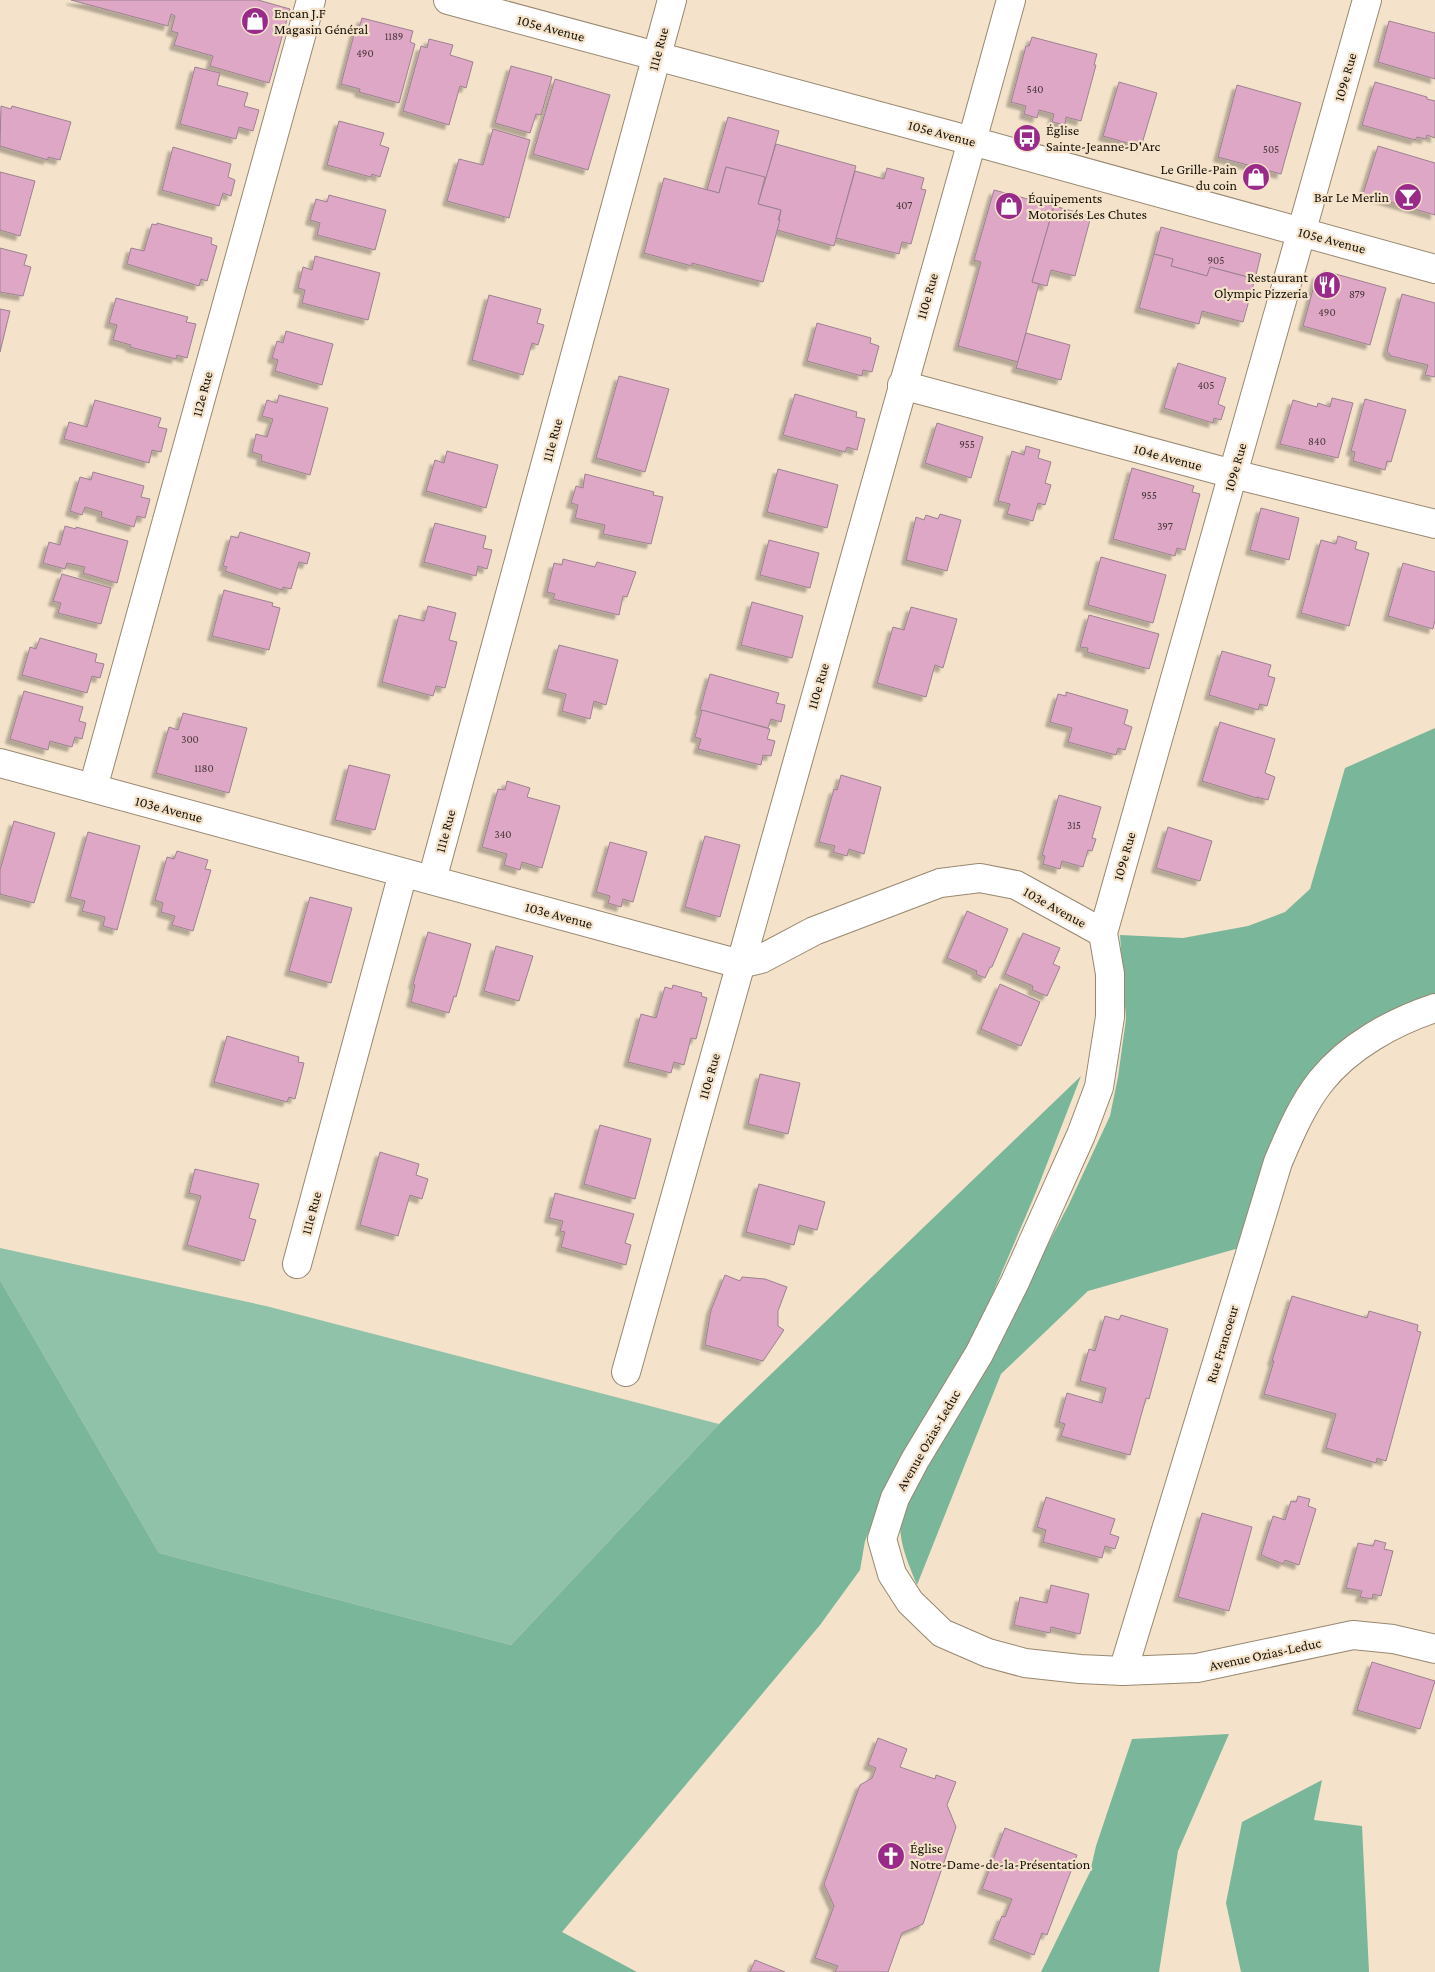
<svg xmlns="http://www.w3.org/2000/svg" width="1435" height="1972" font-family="'Crimson Pro',serif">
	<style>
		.green { fill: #90c1a9 }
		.forest { fill: #7ab699 }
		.building { fill: #dea7c5; stroke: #9c8290; filter: url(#shadow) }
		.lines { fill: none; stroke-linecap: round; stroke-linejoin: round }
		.minor-casing { stroke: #988871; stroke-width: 30 }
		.tertiary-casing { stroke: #988871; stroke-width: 30 }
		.minor { stroke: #fff; stroke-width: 28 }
		.tertiary { stroke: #fff; stroke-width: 28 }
		.labels { text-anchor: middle; stroke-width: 4.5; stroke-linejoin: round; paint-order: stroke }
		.number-label { font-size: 11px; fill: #483637 }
		.poi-label { font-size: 14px; fill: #161108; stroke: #f4e3ca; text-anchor: start }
		.street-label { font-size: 14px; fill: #161108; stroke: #f4e3ca }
	</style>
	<defs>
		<filter id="shadow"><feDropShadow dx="-4.5" dy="4.5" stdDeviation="1" flood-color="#0004"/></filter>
	</defs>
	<rect width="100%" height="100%" fill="#f4e3ca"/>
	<path class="green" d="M0,1248L266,1306L719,1424L511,1645L159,1553L0,1280Z"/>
	<g class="forest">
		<path d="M1435,728V1002L1347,1047L1239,1248L1088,1291L1001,1374L917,1585C908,1563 897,1539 901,1515C903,1506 907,1497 909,1489L1018,1302L1069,1204L1110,1116L1118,1077L1126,1019L1120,935L1183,938L1248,926L1285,912L1310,889L1345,768Z"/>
		<path d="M1081,1076L1036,1192L972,1342L878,1509L865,1541L860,1570L820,1625L562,1932L637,1972H0V1280L159,1553L511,1645L719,1424Z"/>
		<path d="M1229,1734L1178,1851L1159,1972H1041L1090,1872L1096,1846L1132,1739Z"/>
		<path d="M1322,1780L1314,1820L1362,1826L1369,1972H1241L1226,1903L1242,1822Z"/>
	</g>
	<g class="building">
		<path d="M71,0H258L290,9L269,83L210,66L213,56L174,45L178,33L171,31L175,16L171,14L168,26Z"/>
		<path d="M362,18L413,31L410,42L415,44L399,103L359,92L360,89L341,84L356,27L359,28Z"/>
		<path d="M1389,21L1435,33V79L1378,62Z"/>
		<path d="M1032,37L1097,54L1094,65H1096L1081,121L1066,117L1065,125L1052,122L1054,114L1039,110L1037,118L1024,114L1026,106L1011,102L1026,46H1029Z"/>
		<path d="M429,39L453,45L450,55L473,62L466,88L460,86L449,125L403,111L421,46L427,48Z"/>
		<path d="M511,66L552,77L541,115L536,114L530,133L495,123Z"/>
		<path d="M195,67L220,73L217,85L248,93L244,106L259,110L253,131L239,127L236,139L180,124Z"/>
		<path d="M555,79L610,95L588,170L533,154Z"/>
		<path d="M1119,82L1157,93L1141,147L1103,136Z"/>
		<path d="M1375,82L1427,97V99L1435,101V138L1427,135L1426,139L1417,137L1415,140L1362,125Z"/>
		<path d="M1237,85L1301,103L1281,174L1218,157Z"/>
		<path d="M1,106L11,109L12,106L71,122L60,160L48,157V160L0,146Z"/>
		<path d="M728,117L779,131L766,178L726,167L719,193L707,190Z"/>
		<path d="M339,121L384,133L380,145L389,148L380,177L372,174L371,177L327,165Z"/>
		<path d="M493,129L530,140L509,218L447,201L459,159L483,165Z"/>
		<path d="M776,144L856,166L834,246L777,230L781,210L758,204Z"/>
		<path d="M1378,146L1435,163V215L1363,194Z"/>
		<path d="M173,147L231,164L228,177L235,180L231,196L223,193L219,206L162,190Z"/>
		<path d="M726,167L765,177L758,204L781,210L778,220H780L763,282L692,263V266L644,253L664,178L719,193Z"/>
		<path d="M887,168L924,178L921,189L926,190L911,244L902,242L899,254L836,238L855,171L884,179Z"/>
		<path d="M0,172L35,181L20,236L0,230Z"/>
		<path d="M994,190L1054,206L1032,282L1039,284L1018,362L958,346L981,262L974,260Z"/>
		<path d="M329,195L386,210L375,250L317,235L320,223L310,220L316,199L327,202Z"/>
		<path d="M1054,206L1091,216L1075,276L1051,270L1047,286L1032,282Z"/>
		<path d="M157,223L212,238L211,244L217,246L207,281L201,279L199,286L127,264L131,248L144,251L152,224L157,225Z"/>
		<path d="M1161,227L1261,254L1255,279L1210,267L1207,276L1171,266L1173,259L1154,254Z"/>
		<path d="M0,248L27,255L24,265L31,267L23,296L0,292Z"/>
		<path d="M1154,254L1173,259L1171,266L1207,276L1210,267L1255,279L1243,322L1202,311L1199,324L1139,308Z"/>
		<path d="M315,256L380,273L368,320L302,303L305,290L298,288L303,267L312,270Z"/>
		<path d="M1325,271L1386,288L1370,345L1303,326L1317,275Z"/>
		<path d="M1402,294L1435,303V377L1425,375L1428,365L1391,356L1387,351Z"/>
		<path d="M489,295L541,309L537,323L544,325L538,345L532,343L523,375L472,360Z"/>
		<path d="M116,298L188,317L186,322L196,324L187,358L177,355L176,359L130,347L131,345L113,340L117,325L109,323Z"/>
		<path d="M0,309L10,311L0,352Z"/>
		<path d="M817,323L871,338L870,343L879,346L872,372L863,370L862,376L807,361Z"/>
		<path d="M286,331L333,344L322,385L275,371L278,360L272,358L277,341L283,343Z"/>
		<path d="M1026,333L1070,345L1061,380L1016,368Z"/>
		<path d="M1178,363L1226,378L1218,404L1225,407L1221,420L1214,418L1213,423L1164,408Z"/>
		<path d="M619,376L669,389L645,472L596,458Z"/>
		<path d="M795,394L857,412L856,417L865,419L857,450L847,447L845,452L783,435Z"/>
		<path d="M279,395L328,408L310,475L261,461L262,455L252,452L256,434L267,437L273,419L262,416L267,400L277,403Z"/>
		<path d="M1332,398L1353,403L1338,458L1280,444L1293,400L1317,407L1318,403L1330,407Z"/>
		<path d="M1365,399L1406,410L1391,462L1387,461L1385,470L1353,461L1355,452L1351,451Z"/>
		<path d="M95,400L161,418L158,427L167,429L161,452L152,450L149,463L64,439L69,422L87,427Z"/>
		<path d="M937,423L983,437L971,478L925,463Z"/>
		<path d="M1026,446L1040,450L1038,458L1051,462L1045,483L1051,485L1045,505L1038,503L1033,521L1007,514L1010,504L998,501L1012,451L1024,455Z"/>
		<path d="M447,451L498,465L486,508L426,491L435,460L444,463Z"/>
		<path d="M1132,468L1194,486L1192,492L1200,494L1185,550L1177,548L1175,556L1113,539Z"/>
		<path d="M778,469L838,485L827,528L767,512Z"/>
		<path d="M93,472L144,486L141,497L150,499L145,518L137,516L134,527L101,517L102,512L85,507L82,515L70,511L80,477L91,480Z"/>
		<path d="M585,474L654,492L653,495L663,497L651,544L603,534L605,525L575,518L578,505L571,503L576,486L583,488Z"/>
		<path d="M1261,508L1299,518L1289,560L1250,550Z"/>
		<path d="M940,514L961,520L947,571L906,560L916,517L924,520L926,515L938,519Z"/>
		<path d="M435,523L486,536L483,548L492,550L487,569L478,566L476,576L424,562Z"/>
		<path d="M65,526L76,529V527L128,541L117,583L83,573L85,567L67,563L65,569L43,563L49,542L60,545Z"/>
		<path d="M240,532L310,553L307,564L299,562L291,589L283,587L282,590L225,571L227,567L223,566L231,536L238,538Z"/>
		<path d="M1338,536L1357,542L1355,549L1369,553L1349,626L1301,613L1321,540L1336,544Z"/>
		<path d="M769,540L819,553L810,588L760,575Z"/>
		<path d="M1101,557L1166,575L1153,623L1088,605Z"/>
		<path d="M563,559L595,567L597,562L636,572L627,597L623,596L619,615L553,599L555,594L547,592L554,563L562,565Z"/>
		<path d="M1403,563L1435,572V620L1433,629L1388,616Z"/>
		<path d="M62,574L111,588L101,624L58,613L61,603L53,601Z"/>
		<path d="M224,590L273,603L272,606L280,608L269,650L212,636Z"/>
		<path d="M752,602L803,616L792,658L741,645Z"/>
		<path d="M428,606L456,613L449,640L457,642L445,688L436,686L433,696L382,682L399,615L424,621Z"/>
		<path d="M911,607L957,619L943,668L935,665L926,697L877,683L893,627L904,630Z"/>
		<path d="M1089,615L1159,634L1149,669L1087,652L1088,648L1080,647Z"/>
		<path d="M40,638L97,654L95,662L104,664L100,678L92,676L87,693L22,675L30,647L36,649Z"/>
		<path d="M559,645L618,660L606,705L594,701L590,719L562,711L566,694L547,689Z"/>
		<path d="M1222,651L1271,665L1268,676L1275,678L1267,706L1260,704L1258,710L1209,695Z"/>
		<path d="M710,674L779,693L776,703L785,705L781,722L771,719L768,728L700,710Z"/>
		<path d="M24,691L83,707L79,721L86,723L82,739L75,737L72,747L50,741L48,750L10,739Z"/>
		<path d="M1066,692L1128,710L1124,724L1132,727L1125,750L1118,748L1116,755L1068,742L1072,728L1050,722L1058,694L1066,696Z"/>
		<path d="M702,710L770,729L767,739L775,741L771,756L763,755L761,765L698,749L701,739L695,737Z"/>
		<path d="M183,713L247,728L229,793L156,773L169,727L178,730Z"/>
		<path d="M1220,722L1275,739L1265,773L1275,777L1268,800L1257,797V798L1202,781Z"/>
		<path d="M349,765L390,775L375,830L335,820Z"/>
		<path d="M841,775L881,787L864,854L849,849L847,856L833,852L835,846L819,842L834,789L837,790Z"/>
		<path d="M507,781L530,788L527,797L560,806L542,868L522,862L520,870L504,865L507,854L482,847L498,789L505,790Z"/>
		<path d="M1059,795L1101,807L1092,838L1096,839L1092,851L1088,850L1083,867L1062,861L1060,869L1043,864L1045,856L1042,855Z"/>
		<path d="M14,821L55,833L34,903L0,894V870Z"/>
		<path d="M1168,827L1212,841L1200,881L1156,868Z"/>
		<path d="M88,832L140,846L117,930L103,926L105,917L82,911L85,901L70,897Z"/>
		<path d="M705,836L740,845L720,917L685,907Z"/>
		<path d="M610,842L647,852L633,902L623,899L621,907L608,903L610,896L596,892Z"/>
		<path d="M177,851L208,860L205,869L211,870L193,931L172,925L175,916L161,912L163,903L155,900L167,857L174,859Z"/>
		<path d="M310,897L352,908L331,983L289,971Z"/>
		<path d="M967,911L1008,929L992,967H990L985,978L976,974L977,971L947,958Z"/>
		<path d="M428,932L471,944L456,997L454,996L449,1013L411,1002L415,985L413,984Z"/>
		<path d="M1023,933L1060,948L1053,964L1060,967L1047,996L1032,990L1033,986L1005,974Z"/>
		<path d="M496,946L533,956L519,1001L484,991Z"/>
		<path d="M1000,984L1040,1002L1021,1046L981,1029Z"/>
		<path d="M673,985L702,993L701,996L707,998L696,1039L691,1038L684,1065L674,1062L671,1073L628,1062L641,1014L656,1018L665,987L672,989Z"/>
		<path d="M227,1036L299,1057L298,1062L304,1063L295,1099L289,1097L287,1102L214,1082Z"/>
		<path d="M760,1074L800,1083L788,1134L748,1124Z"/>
		<path d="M600,1125L651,1139L635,1199L584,1184Z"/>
		<path d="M380,1152L419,1164L416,1175L428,1179L422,1199L410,1195L398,1236L360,1225Z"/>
		<path d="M195,1169L259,1184L249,1218L256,1220L244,1261L187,1245L201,1196L189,1193Z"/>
		<path d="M759,1184L825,1202L817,1230L799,1225L794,1245L746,1232Z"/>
		<path d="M555,1193L634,1214L625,1243L631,1245L626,1265L561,1247L565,1232L560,1231L563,1221L549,1218Z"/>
		<path d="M725,1275L740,1281L742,1277L765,1279L787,1287L778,1311V1326L784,1330L763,1361L705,1345L711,1310Z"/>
		<path d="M1292,1296L1367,1318L1369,1311L1418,1325L1417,1331L1421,1332L1386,1461L1377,1458L1376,1463L1326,1448L1336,1414L1264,1394L1274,1361H1272Z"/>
		<path d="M1121,1315L1168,1329L1149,1399L1146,1398L1130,1455L1061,1436L1065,1424L1059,1422L1067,1393L1102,1403L1106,1388L1080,1381L1089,1349L1095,1351L1105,1316L1119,1320Z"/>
		<path d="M1298,1496L1310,1499L1308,1506L1316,1509L1299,1565L1285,1560L1283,1564L1261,1555L1273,1516L1285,1520L1291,1501L1296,1502Z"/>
		<path d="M1046,1497L1115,1519L1110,1534L1119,1537L1115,1549L1105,1546L1102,1558L1043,1542L1046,1530L1037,1527Z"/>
		<path d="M1202,1513L1252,1527L1229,1611L1178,1597Z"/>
		<path d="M1375,1540L1386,1543L1384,1549L1393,1551L1381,1596L1373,1594L1372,1599L1360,1597L1362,1591L1346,1588L1358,1543L1373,1546Z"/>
		<path d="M1051,1585L1089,1594L1080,1634L1051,1627L1050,1633L1014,1625L1020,1597L1047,1603Z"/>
		<path d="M1372,1662L1435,1681L1420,1729L1357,1710Z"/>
		<path d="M878,1738L907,1749L900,1767L935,1779L936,1775L956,1782L947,1805L956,1827L923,1924L902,1933L888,1972H835L838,1966L815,1958L834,1906L824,1884L860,1785L872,1778L876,1768L868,1765Z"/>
		<path d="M1005,1828L1077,1855L1047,1935L1042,1933L1034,1955L993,1939L1002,1916L1005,1917L1012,1899L982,1889Z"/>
		<path d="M755,1960L785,1972H750Z"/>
	</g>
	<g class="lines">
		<g class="minor-casing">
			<g id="minor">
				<path d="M1367,0L1103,933L1110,974V1017L1099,1087L1081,1135L1015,1282L979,1354L915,1460L895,1498L882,1539L892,1574L910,1602L942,1633L988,1653L1025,1663L1080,1669L1123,1671L1197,1668L1353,1635L1393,1639L1435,1649"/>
				<path d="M902,385L1233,474L1435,524"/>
				<path d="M0,763L740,964L761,959L814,931L940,883L980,878L1016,885L1103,933"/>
				<path d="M93,788L311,0"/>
				<path d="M432,880L672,0"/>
				<path d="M297,1264L403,873"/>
				<path d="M626,1372L972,141"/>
				<path d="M1123,1671L1278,1162C1290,1134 1302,1105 1321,1081C1349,1046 1393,1022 1435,1008"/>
			</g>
		</g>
		<g class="tertiary-casing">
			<g id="tertiary">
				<path d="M448,0L972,141L1435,269"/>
				<path d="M972,141L1011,0"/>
			</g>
		</g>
		<use href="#minor" class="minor"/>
		<use href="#tertiary" class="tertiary"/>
	</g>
	<defs>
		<g id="shop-disc" transform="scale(1.4375)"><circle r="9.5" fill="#9a2a89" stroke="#f4e3ca"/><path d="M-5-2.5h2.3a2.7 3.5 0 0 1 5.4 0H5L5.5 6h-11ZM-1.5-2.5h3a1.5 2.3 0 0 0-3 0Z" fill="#fff"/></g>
		<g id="bus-disc" transform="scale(1.4375)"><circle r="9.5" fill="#9a2a89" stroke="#f4e3ca"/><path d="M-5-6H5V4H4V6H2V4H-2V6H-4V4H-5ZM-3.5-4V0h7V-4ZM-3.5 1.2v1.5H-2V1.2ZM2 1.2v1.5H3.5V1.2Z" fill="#fff"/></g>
		<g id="bar-disc" transform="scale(1.4375)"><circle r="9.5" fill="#9a2a89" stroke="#f4e3ca"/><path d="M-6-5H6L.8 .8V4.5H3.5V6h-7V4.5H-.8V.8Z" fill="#fff"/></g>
		<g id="restaurant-disc" transform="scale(1.4375)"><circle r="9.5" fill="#9a2a89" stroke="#f4e3ca"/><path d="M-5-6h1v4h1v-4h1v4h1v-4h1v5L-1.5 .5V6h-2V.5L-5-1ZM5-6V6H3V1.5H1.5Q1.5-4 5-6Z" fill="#fff"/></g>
		<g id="church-disc" transform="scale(1.4375)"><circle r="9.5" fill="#9a2a89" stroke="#f4e3ca"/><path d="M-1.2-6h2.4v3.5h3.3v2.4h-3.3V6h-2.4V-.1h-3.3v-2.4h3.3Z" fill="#fff"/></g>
	</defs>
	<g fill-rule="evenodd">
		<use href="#shop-disc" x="255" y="21"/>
		<use href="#bus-disc" x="1027" y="138"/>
		<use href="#shop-disc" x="1256" y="177"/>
		<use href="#bar-disc" x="1408" y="197"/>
		<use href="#shop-disc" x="1009" y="206"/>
		<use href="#restaurant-disc" x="1327" y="285"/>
		<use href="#church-disc" x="891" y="1856"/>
	</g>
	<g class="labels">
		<g class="number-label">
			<text x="394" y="40">1189</text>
			<text x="365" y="57">490</text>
			<text x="1035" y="93">540</text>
			<text x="1271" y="153">505</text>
			<text x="904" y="209">407</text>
			<text x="1216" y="264">905</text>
			<text x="1357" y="298">879</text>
			<text x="1327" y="316">490</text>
			<text x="1206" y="389">405</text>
			<text x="1317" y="445">840</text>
			<text x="967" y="448">955</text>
			<text x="1149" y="499">955</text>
			<text x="1165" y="530">397</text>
			<text x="190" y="743">300</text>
			<text x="204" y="772">1180</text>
			<text x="1074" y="829">315</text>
			<text x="503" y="838">340</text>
		</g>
		<g class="poi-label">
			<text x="274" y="18">Encan J.F<tspan x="274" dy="16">Magasin Général</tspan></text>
			<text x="1046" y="135">Église<tspan x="1046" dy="16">Sainte-Jeanne-D'Arc</tspan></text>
			<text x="1237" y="174" text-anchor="end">Le Grille-Pain<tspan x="1237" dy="16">du coin</tspan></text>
			<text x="1389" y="202" text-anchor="end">Bar Le Merlin</text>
			<text x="1028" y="203">Équipements<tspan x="1028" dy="16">Motorisés Les Chutes</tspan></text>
			<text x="1308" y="282" text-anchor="end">Restaurant<tspan x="1308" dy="16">Olympic Pizzeria</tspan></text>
			<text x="910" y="1853">Église<tspan x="910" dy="16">Notre-Dame-de-la-Présentation</tspan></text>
		</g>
		<g class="street-label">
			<text transform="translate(551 28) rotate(15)" y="5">105e Avenue</text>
			<text transform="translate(658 49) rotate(-75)" y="5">111e Rue</text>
			<text transform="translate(1345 77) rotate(-74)" y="5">109e Rue</text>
			<text transform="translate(942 133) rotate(15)" y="5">105e Avenue</text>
			<text transform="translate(1332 240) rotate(15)" y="5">105e Avenue</text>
			<text transform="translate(927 296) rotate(-74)" y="5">110e Rue</text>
			<text transform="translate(202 394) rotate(-75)" y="5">112e Rue</text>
			<text transform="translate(552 440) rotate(-75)" y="5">111e Rue</text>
			<text transform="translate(1168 457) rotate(15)" y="5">104e Avenue</text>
			<text transform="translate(1235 467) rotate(-74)" y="5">109e Rue</text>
			<text transform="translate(818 686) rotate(-74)" y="5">110e Rue</text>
			<text transform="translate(169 809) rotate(15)" y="5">103e Avenue</text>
			<text transform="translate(445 831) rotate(-75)" y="5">111e Rue</text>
			<text transform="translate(1124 856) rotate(-74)" y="5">109e Rue</text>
			<text transform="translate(1055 907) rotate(29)" y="5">103e Avenue</text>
			<text transform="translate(559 915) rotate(15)" y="5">103e Avenue</text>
			<text transform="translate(709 1076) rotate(-74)" y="5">110e Rue</text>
			<text transform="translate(311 1213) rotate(-75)" y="5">111e Rue</text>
			<text transform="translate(1222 1344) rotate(-73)" y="5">Rue Francoeur</text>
			<text transform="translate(928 1440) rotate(-60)" y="5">Avenue Ozias-Leduc</text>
			<text transform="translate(1265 1654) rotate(-12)" y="5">Avenue Ozias-Leduc</text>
		</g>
	</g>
</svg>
